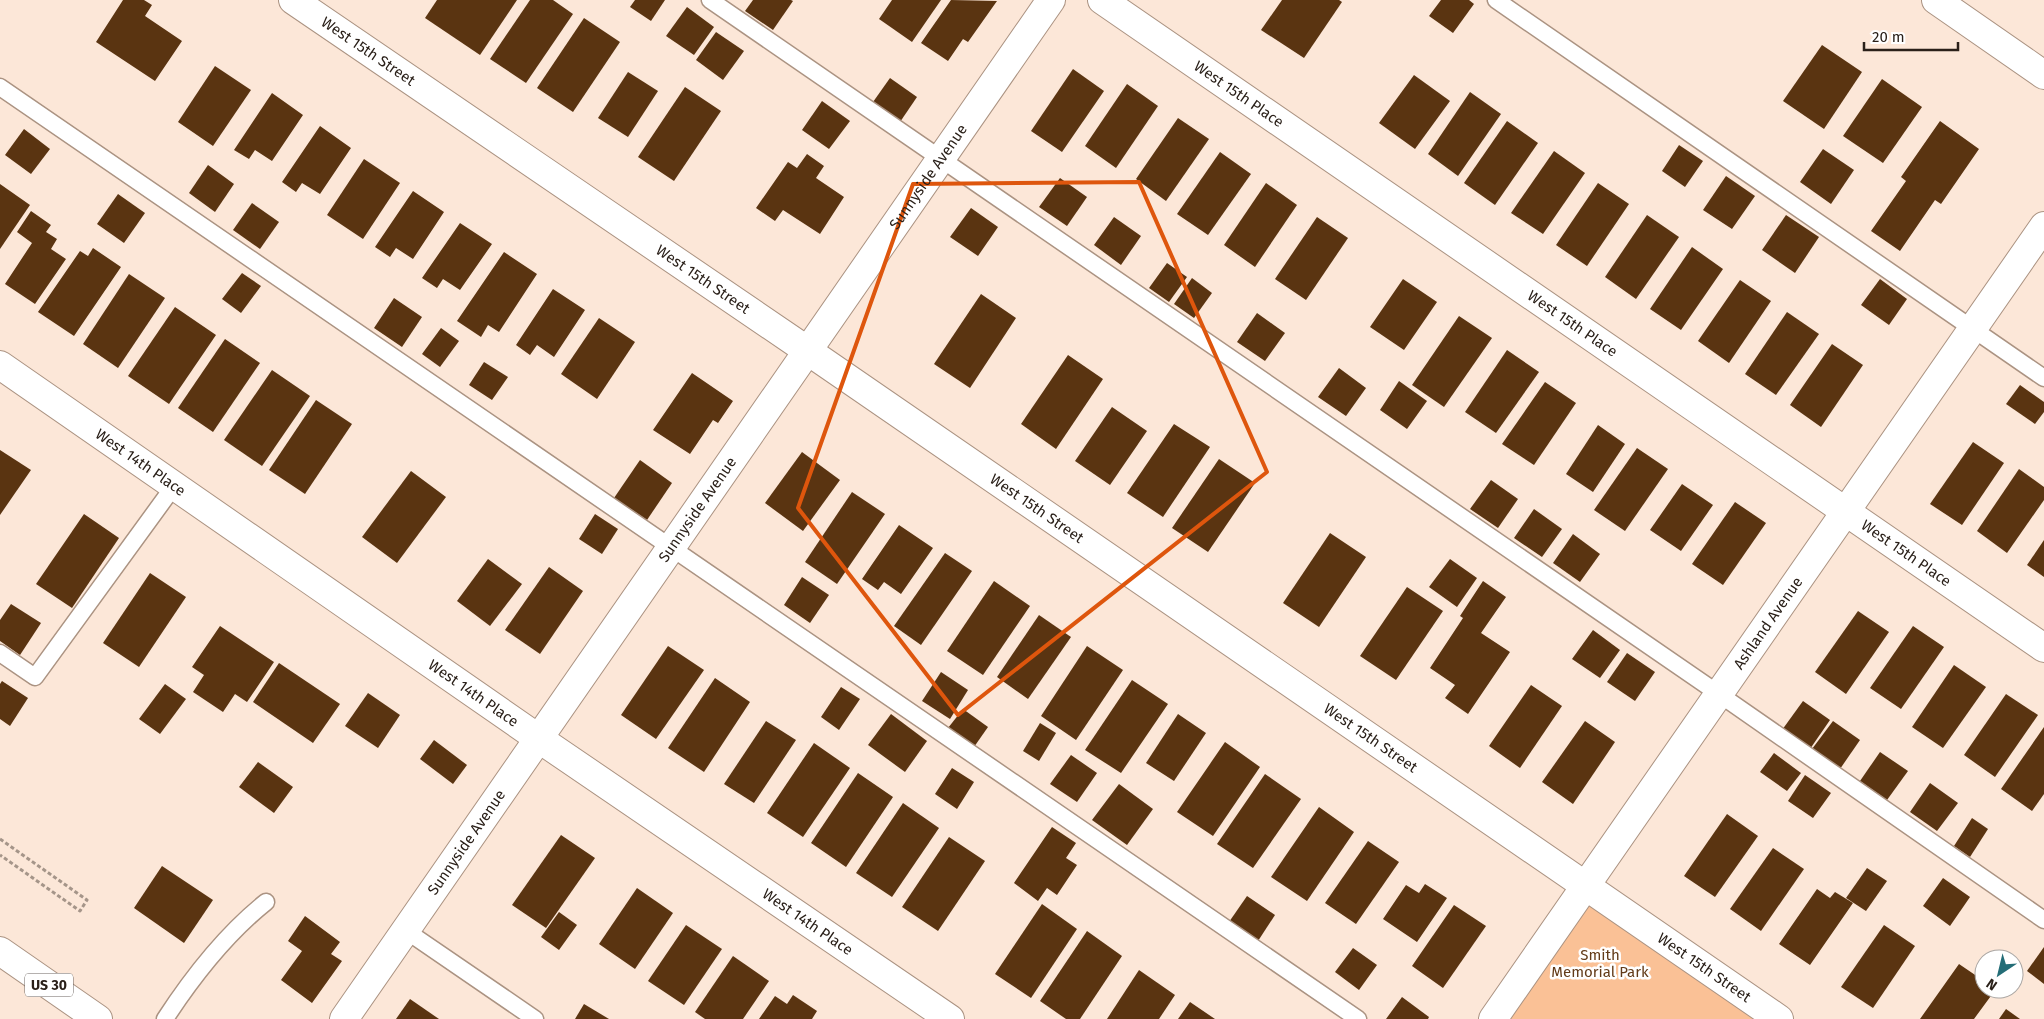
<svg xmlns="http://www.w3.org/2000/svg" width="2044" height="1019" font-family="'Fira Sans',sans-serif">
	<style>
		.green { fill: #fac196 }
		.building { fill: #5a3411 }
		.lines { fill: none; stroke-linecap: round; stroke-linejoin: round }
		.service-casing { stroke: #ab9382; stroke-width: 19 }
		.minor-casing { stroke: #ab9382; stroke-width: 30 }
		.primary-casing { stroke: #ab9382; stroke-width: 30 }
		.path { stroke: #a59589; stroke-width: 3; stroke-dasharray: 4 2.5; stroke-linecap: butt }
		.service { stroke: #fff; stroke-width: 16 }
		.minor { stroke: #fff; stroke-width: 28 }
		.primary { stroke: #fff; stroke-width: 28 }
		.marked { fill: none; stroke: #de560d; stroke-width: 4; stroke-linejoin: round }
		.labels { text-anchor: middle; stroke-width: 5; stroke-linejoin: round; paint-order: stroke }
		.shield { fill: #fff; stroke: #6a635e; stroke-width: 1 }
		.shield-label { font-size: 14px; font-weight: bold; fill: #2a2019 }
		.street-label { font-size: 15px; fill: #2a2019; stroke: #fff }
		.park-label { font-size: 15px; fill: #623b19; stroke: #fff }
	</style>
	<rect width="100%" height="100%" fill="#fce7d8"/>
	<path class="green" d="M1585,886L1779,1019H1493Z"/>
	<g class="building">
		<path d="M123,0H144L152,5L145,16L182,41L155,81L96,42Z"/>
		<path d="M437,0H517L480,55L425,18Z"/>
		<path d="M530,0H553L573,14L526,83L490,59Z"/>
		<path d="M635,0H665L651,21L630,7Z"/>
		<path d="M753,0H791L793,1L773,30L745,11Z"/>
		<path d="M892,0H941L912,42L879,19Z"/>
		<path d="M951,0L997,1L968,42L963,39L948,61L921,43Z"/>
		<path d="M1282,0H1339L1342,2L1304,58L1261,30Z"/>
		<path d="M1441,0H1469L1474,4L1453,33L1429,16Z"/>
		<path d="M687,7L714,27L694,55L666,36Z"/>
		<path d="M584,18L620,42L573,112L537,88Z"/>
		<path d="M716,32L744,51L723,80L696,60Z"/>
		<path d="M1822,45L1862,72L1824,129L1783,101Z"/>
		<path d="M215,66L251,90L213,146L178,122Z"/>
		<path d="M1073,69L1104,91L1062,152L1031,131Z"/>
		<path d="M628,72L658,91L628,137L598,118Z"/>
		<path d="M1414,75L1450,101L1415,149L1379,123Z"/>
		<path d="M890,78L917,97L900,122L873,102Z"/>
		<path d="M1882,79L1922,107L1883,163L1843,136Z"/>
		<path d="M1127,84L1158,106L1116,168L1085,146Z"/>
		<path d="M685,87L721,111L674,181L638,157Z"/>
		<path d="M1470,92L1501,114L1458,176L1428,154Z"/>
		<path d="M272,93L303,115L272,161L255,150L249,159L234,150Z"/>
		<path d="M822,101L850,121L829,149L802,130Z"/>
		<path d="M1178,118L1209,139L1166,201L1136,179Z"/>
		<path d="M1507,121L1538,143L1495,205L1464,183Z"/>
		<path d="M1940,121L1979,149L1941,204L1935,200L1900,251L1871,231L1906,181L1901,177Z"/>
		<path d="M320,126L351,148L320,194L302,183L296,192L282,182Z"/>
		<path d="M24,129L50,149L31,174L5,155Z"/>
		<path d="M1679,145L1703,161L1685,187L1662,171Z"/>
		<path d="M1823,149L1854,170L1831,204L1800,182Z"/>
		<path d="M1554,151L1585,173L1543,234L1511,213Z"/>
		<path d="M1220,152L1251,174L1208,235L1177,214Z"/>
		<path d="M807,154L824,166L816,178L844,197L820,234L783,210L775,221L756,208L788,162L797,168Z"/>
		<path d="M364,159L400,183L363,239L327,215Z"/>
		<path d="M208,165L234,184L215,212L189,193Z"/>
		<path d="M1726,176L1755,196L1732,229L1703,210Z"/>
		<path d="M1060,178L1087,197L1067,226L1039,207Z"/>
		<path d="M1266,183L1297,205L1255,267L1224,245Z"/>
		<path d="M1598,183L1629,204L1587,266L1556,245Z"/>
		<path d="M0,184L30,205L0,249Z"/>
		<path d="M413,191L444,212L413,259L396,248L390,257L375,247Z"/>
		<path d="M118,194L145,213L124,243L97,224Z"/>
		<path d="M252,203L279,222L260,249L233,230Z"/>
		<path d="M971,208L998,227L978,256L950,237Z"/>
		<path d="M31,211L51,225L46,232L57,239L51,249L66,259L35,304L5,284L32,243L17,232Z"/>
		<path d="M1647,215L1679,237L1636,299L1605,277Z"/>
		<path d="M1786,215L1819,237L1795,273L1762,250Z"/>
		<path d="M1114,217L1141,236L1121,265L1094,245Z"/>
		<path d="M1317,217L1348,238L1306,300L1275,279Z"/>
		<path d="M460,223L492,244L460,290L443,279L437,288L422,278Z"/>
		<path d="M1692,247L1723,269L1681,330L1650,309Z"/>
		<path d="M93,248L121,267L74,336L38,312L80,251L88,256Z"/>
		<path d="M504,252L537,274L499,332L488,325L481,337L457,321Z"/>
		<path d="M1167,263L1187,277L1169,302L1149,288Z"/>
		<path d="M242,273L261,286L241,313L222,299Z"/>
		<path d="M129,274L165,298L118,368L83,344Z"/>
		<path d="M1192,278L1212,293L1194,318L1174,304Z"/>
		<path d="M1403,279L1437,302L1404,350L1370,327Z"/>
		<path d="M1880,279L1907,299L1889,325L1861,305Z"/>
		<path d="M1740,280L1771,301L1729,363L1698,341Z"/>
		<path d="M553,289L585,310L554,357L537,345L530,355L516,345Z"/>
		<path d="M981,294L1016,318L970,388L934,364Z"/>
		<path d="M394,298L422,317L402,347L374,328Z"/>
		<path d="M175,307L216,335L169,404L128,376Z"/>
		<path d="M1787,312L1819,334L1776,395L1745,374Z"/>
		<path d="M1257,313L1285,333L1265,361L1237,342Z"/>
		<path d="M1459,316L1492,338L1444,407L1412,385Z"/>
		<path d="M599,318L635,342L597,399L561,374Z"/>
		<path d="M441,328L459,341L440,367L422,354Z"/>
		<path d="M225,339L260,363L213,432L178,408Z"/>
		<path d="M1832,344L1863,365L1821,427L1790,405Z"/>
		<path d="M1507,350L1539,372L1496,433L1465,412Z"/>
		<path d="M1068,355L1103,379L1056,449L1021,424Z"/>
		<path d="M484,362L508,377L492,400L469,385Z"/>
		<path d="M1339,368L1366,388L1346,416L1318,397Z"/>
		<path d="M272,370L310,396L262,466L224,440Z"/>
		<path d="M692,373L733,401L718,423L713,420L690,454L653,430Z"/>
		<path d="M1399,381L1427,401L1407,429L1380,410Z"/>
		<path d="M1545,382L1576,403L1534,465L1502,444Z"/>
		<path d="M2020,385L2044,402V412L2035,424L2006,404Z"/>
		<path d="M316,400L352,424L305,494L269,470Z"/>
		<path d="M1112,407L1147,431L1110,485L1075,461Z"/>
		<path d="M1174,424L1210,447L1163,517L1127,493Z"/>
		<path d="M1598,425L1625,444L1593,492L1566,474Z"/>
		<path d="M1973,442L2004,463L1962,525L1930,504Z"/>
		<path d="M1637,448L1668,469L1625,531L1594,510Z"/>
		<path d="M0,450L31,470L0,515Z"/>
		<path d="M802,452L840,480L803,531L765,503Z"/>
		<path d="M1219,459L1255,483L1208,552L1172,528Z"/>
		<path d="M640,460L672,483L647,520L614,498Z"/>
		<path d="M2019,469L2044,487V500L2007,553L1977,531Z"/>
		<path d="M411,471L446,497L397,563L362,537Z"/>
		<path d="M1491,480L1518,499L1498,528L1470,509Z"/>
		<path d="M1682,484L1713,505L1681,551L1650,530Z"/>
		<path d="M852,492L885,514L837,584L805,562Z"/>
		<path d="M1735,502L1766,523L1723,585L1692,564Z"/>
		<path d="M1534,509L1562,529L1542,557L1514,538Z"/>
		<path d="M84,514L119,538L72,608L36,584Z"/>
		<path d="M595,514L618,529L602,554L579,539Z"/>
		<path d="M899,525L933,548L901,594L884,582L878,590L862,579Z"/>
		<path d="M1330,533L1366,557L1319,627L1283,603Z"/>
		<path d="M1573,534L1600,554L1580,582L1553,563Z"/>
		<path d="M2044,540V577L2027,565Z"/>
		<path d="M945,553L972,571L921,645L894,626Z"/>
		<path d="M488,559L522,584L490,626L457,601Z"/>
		<path d="M1450,559L1477,578L1457,607L1429,587Z"/>
		<path d="M549,567L583,591L540,654L505,630Z"/>
		<path d="M150,573L186,597L139,667L103,643Z"/>
		<path d="M802,577L829,595L810,623L784,605Z"/>
		<path d="M994,581L1030,606L983,675L947,651Z"/>
		<path d="M1483,581L1506,597L1481,633L1510,652L1468,714L1445,698L1455,685L1430,668L1463,618L1460,616Z"/>
		<path d="M1407,587L1443,611L1396,680L1360,656Z"/>
		<path d="M11,604L41,623L20,655L0,641V620Z"/>
		<path d="M1858,611L1889,632L1846,694L1815,672Z"/>
		<path d="M1039,615L1071,637L1028,699L997,677Z"/>
		<path d="M220,626L274,662L247,702L235,694L223,712L193,692L204,675L192,667Z"/>
		<path d="M1913,626L1944,647L1901,709L1870,688Z"/>
		<path d="M1593,630L1620,650L1600,678L1572,659Z"/>
		<path d="M668,646L704,670L656,739L621,715Z"/>
		<path d="M1087,646L1123,670L1076,740L1041,716Z"/>
		<path d="M1627,653L1655,672L1635,701L1607,682Z"/>
		<path d="M279,663L340,704L313,743L253,702Z"/>
		<path d="M1954,665L1986,687L1943,748L1912,727Z"/>
		<path d="M941,672L968,690L950,719L922,701Z"/>
		<path d="M715,678L750,702L704,772L668,748Z"/>
		<path d="M1132,680L1168,704L1121,773L1085,750Z"/>
		<path d="M2,681L28,698L10,726L0,719V684Z"/>
		<path d="M165,684L186,699L160,734L139,719Z"/>
		<path d="M1531,685L1562,706L1520,768L1489,746Z"/>
		<path d="M841,687L860,699L839,730L821,717Z"/>
		<path d="M368,693L400,715L378,748L345,726Z"/>
		<path d="M2006,694L2038,715L1995,777L1964,755Z"/>
		<path d="M1803,701L1830,720L1810,749L1782,730Z"/>
		<path d="M963,709L988,727L974,747L948,728Z"/>
		<path d="M891,714L927,741L905,772L868,745Z"/>
		<path d="M1178,714L1206,733L1174,781L1146,763Z"/>
		<path d="M766,721L796,740L754,803L724,784Z"/>
		<path d="M1585,721L1615,742L1573,804L1542,782Z"/>
		<path d="M1833,721L1860,740L1840,769L1812,749Z"/>
		<path d="M1040,723L1056,733L1039,761L1023,751Z"/>
		<path d="M2044,727V794L2032,811L2001,789Z"/>
		<path d="M434,740L467,765L453,784L420,759Z"/>
		<path d="M1225,742L1260,767L1213,836L1177,812Z"/>
		<path d="M814,743L850,768L803,837L767,813Z"/>
		<path d="M1880,752L1908,771L1887,800L1860,781Z"/>
		<path d="M1774,753L1801,773L1787,791L1760,772Z"/>
		<path d="M1071,755L1097,773L1077,802L1050,784Z"/>
		<path d="M258,762L293,787L274,813L239,787Z"/>
		<path d="M952,768L974,782L957,809L935,794Z"/>
		<path d="M858,773L893,797L846,867L811,843Z"/>
		<path d="M1265,774L1301,799L1253,868L1217,844Z"/>
		<path d="M1805,775L1831,793L1813,818L1788,801Z"/>
		<path d="M1930,783L1958,803L1937,831L1910,812Z"/>
		<path d="M1119,784L1153,809L1127,845L1092,820Z"/>
		<path d="M903,803L939,828L892,897L856,873Z"/>
		<path d="M1319,807L1354,832L1307,901L1271,877Z"/>
		<path d="M1727,814L1758,836L1715,897L1684,876Z"/>
		<path d="M1972,818L1988,829L1970,857L1954,846Z"/>
		<path d="M1052,827L1076,843L1066,858L1077,865L1057,895L1047,888L1038,901L1014,883Z"/>
		<path d="M561,835L595,858L546,928L512,905Z"/>
		<path d="M949,837L985,861L938,931L902,907Z"/>
		<path d="M1368,841L1399,862L1356,924L1325,903Z"/>
		<path d="M1773,848L1804,869L1761,931L1730,909Z"/>
		<path d="M162,866L213,900L184,943L134,908Z"/>
		<path d="M1867,868L1887,881L1866,911L1846,898Z"/>
		<path d="M1943,878L1970,897L1950,926L1923,906Z"/>
		<path d="M1425,884L1447,898L1417,942L1383,919L1406,885L1419,893Z"/>
		<path d="M637,888L673,913L635,969L599,944Z"/>
		<path d="M1817,889L1830,898L1835,892L1853,903L1810,965L1779,944Z"/>
		<path d="M1247,896L1275,915L1258,941L1229,922Z"/>
		<path d="M1042,904L1077,929L1031,998L995,974Z"/>
		<path d="M1454,905L1486,926L1443,988L1412,966Z"/>
		<path d="M559,912L577,925L559,950L541,937Z"/>
		<path d="M305,916L340,942L331,954L342,961L312,1003L281,980L302,951L288,941Z"/>
		<path d="M686,925L722,949L684,1005L648,981Z"/>
		<path d="M1884,925L1915,946L1873,1008L1841,987Z"/>
		<path d="M1087,931L1122,956L1080,1019H1066L1040,1001Z"/>
		<path d="M2044,947V984L2027,971Z"/>
		<path d="M1353,948L1377,965L1359,990L1335,972Z"/>
		<path d="M733,956L769,981L743,1019H705L695,1012Z"/>
		<path d="M1959,964L1984,981V989H1996L1974,1019H1920Z"/>
		<path d="M1139,970L1175,995L1159,1019H1107Z"/>
		<path d="M793,995L817,1011L812,1019H759L775,996L787,1004Z"/>
		<path d="M1402,997L1429,1017L1428,1019H1386Z"/>
		<path d="M410,999L439,1019H396Z"/>
		<path d="M1190,1002L1215,1019H1178Z"/>
		<path d="M584,1004L609,1019H575Z"/>
		<path d="M2006,1009L2020,1019H1999Z"/>
	</g>
	<g class="lines">
		<g class="service-casing">
			<g id="service">
				<path d="M710,0L1719,694L2044,920"/>
				<path d="M1496,0L2044,378"/>
				<path d="M0,87L1358,1019"/>
				<path d="M0,653L35,677L174,486"/>
				<path d="M405,930L535,1019"/>
				<path d="M165,1019C193,976 226,934 266,902"/>
			</g>
		</g>
		<g class="minor-casing">
			<g id="minor">
				<path id="s1" d="M293,0L808,351L1779,1019"/>
				<path id="s2" d="M1102,0L2044,648"/>
				<path d="M1936,0L2044,75"/>
				<path id="s3" d="M0,365L538,738L950,1019"/>
				<path id="s4" d="M344,1019L1051,0"/>
				<path id="s5" d="M1493,1019L2044,226"/>
			</g>
		</g>
		<g class="primary-casing">
			<path id="primary" d="M0,951L98,1019"/>
		</g>
		<path class="path" d="M0,839L87,900L80,911L0,855"/>
		<use href="#service" class="service"/>
		<use href="#minor" class="minor"/>
		<use href="#primary" class="primary"/>
	</g>
	<path class="marked" d="M1139,182L1267,472L958,715L798,508L913,184Z"/>
	<g class="labels">
		<rect class="shield" x="25" y="973.5" width="48" height="23" rx="4"/>
		<g class="shield-label">
			<text x="49" y="990">US 30</text>
		</g>
		<g class="street-label">
			<text dy="5" stroke="none"><textPath href="#s1" startOffset="91">West 15th Street</textPath></text>
			<text dy="5" stroke="none"><textPath href="#s2" startOffset="166">West 15th Place</textPath></text>
			<text dy="5" stroke="none"><textPath href="#s4" startOffset="1025">Sunnyside Avenue</textPath></text>
			<text dy="5" stroke="none"><textPath href="#s1" startOffset="496">West 15th Street</textPath></text>
			<text dy="5" stroke="none"><textPath href="#s2" startOffset="571">West 15th Place</textPath></text>
			<text dy="5" stroke="none"><textPath href="#s3" startOffset="171">West 14th Place</textPath></text>
			<text dy="5" stroke="none"><textPath href="#s1" startOffset="901">West 15th Street</textPath></text>
			<text dy="5" stroke="none"><textPath href="#s4" startOffset="620">Sunnyside Avenue</textPath></text>
			<text dy="5" stroke="none"><textPath href="#s2" startOffset="976">West 15th Place</textPath></text>
			<text dy="5" stroke="none"><textPath href="#s5" startOffset="482">Ashland Avenue</textPath></text>
			<text dy="5" stroke="none"><textPath href="#s3" startOffset="576">West 14th Place</textPath></text>
			<text dy="5" stroke="none"><textPath href="#s1" startOffset="1306">West 15th Street</textPath></text>
			<text dy="5" stroke="none"><textPath href="#s4" startOffset="215">Sunnyside Avenue</textPath></text>
			<text dy="5" stroke="none"><textPath href="#s3" startOffset="981">West 14th Place</textPath></text>
			<text dy="5" stroke="none"><textPath href="#s1" startOffset="1711">West 15th Street</textPath></text>
		</g>
		<g class="park-label">
			<text x="1600" y="960">Smith<tspan x="1600" dy="17">Memorial Park</tspan></text>
		</g>
	</g>
	<g transform="translate(1999 974) rotate(215)"><circle r="24" fill="#ffffff" stroke="#aaa6a3"/>
	<path d="M0-4L9 19L0 12L-9 19Z" fill="#246d77"/>
	<text y="-8" font-size="14" font-weight="bold" text-anchor="middle" fill="#2a2019">N</text>
	</g>
	<path d="M1864 42v8h94v-8" fill="none" stroke="#2a2019" stroke-width="2.5"/>
	<text x="1872" y="42" font-size="15" fill="#2a2019" stroke="#ffffff" stroke-width="4" paint-order="stroke">20 m</text>
</svg>
